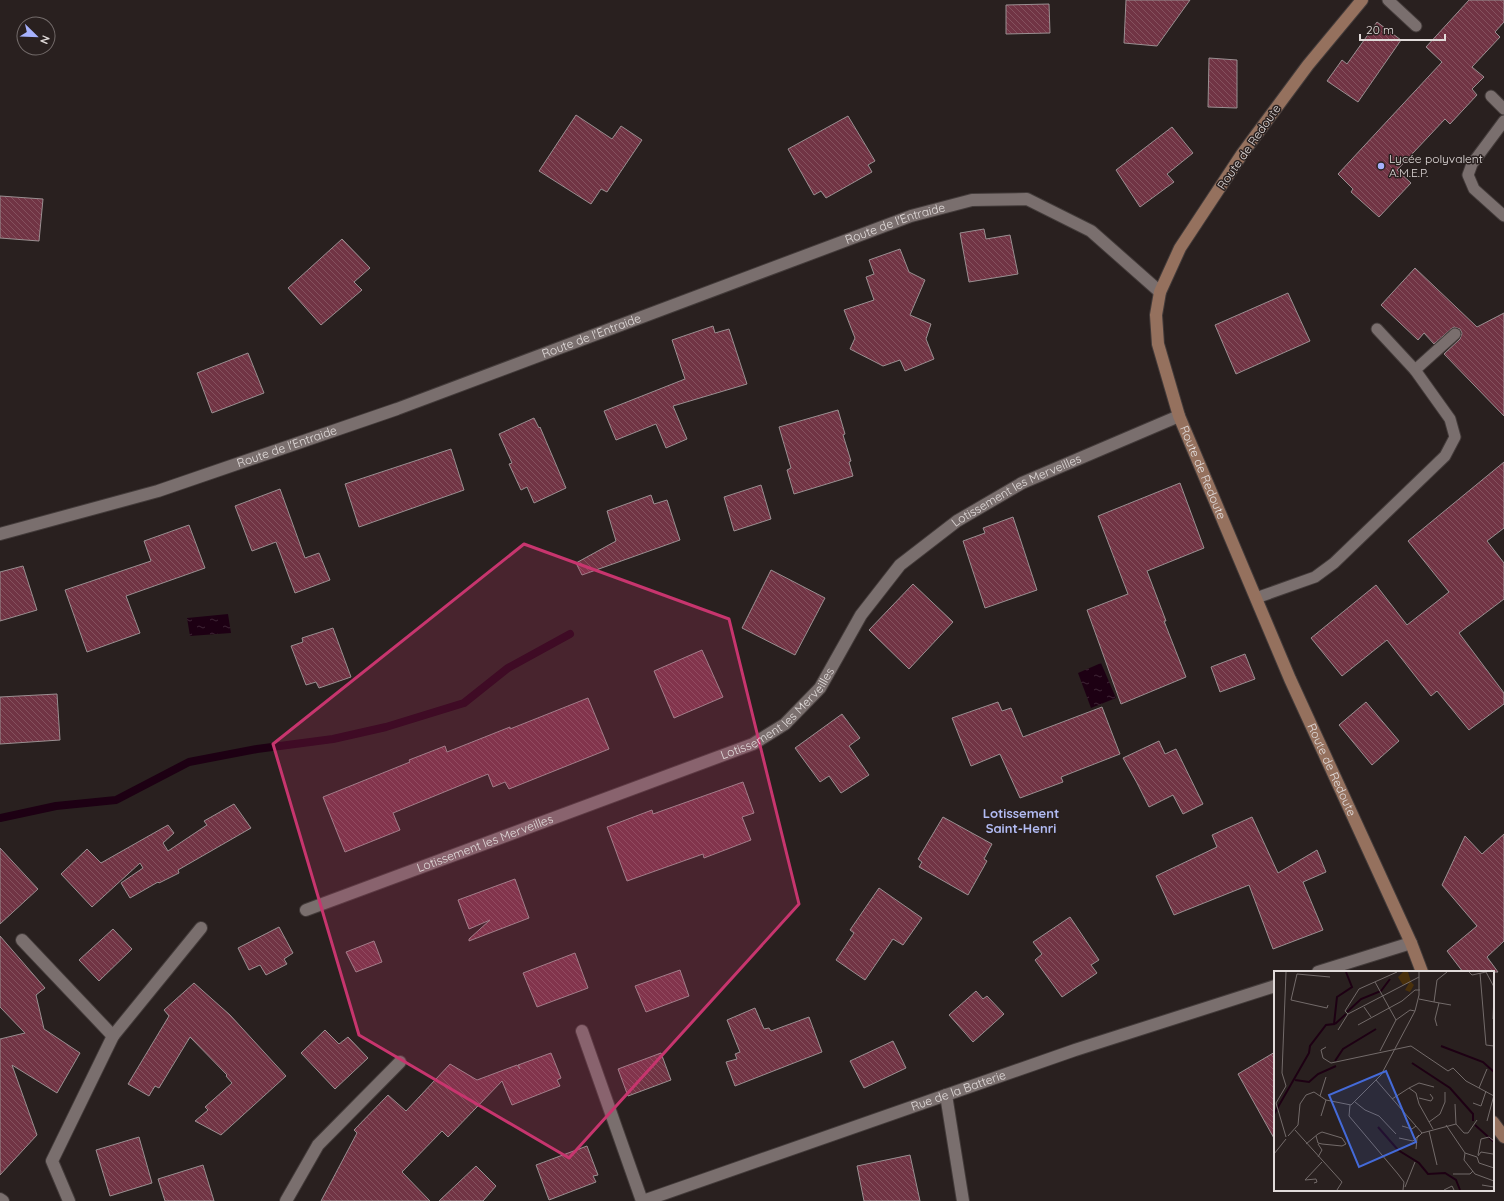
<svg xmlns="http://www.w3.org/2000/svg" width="1504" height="1201" font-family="Quicksand,sans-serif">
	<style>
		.water { fill: url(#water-ripples) }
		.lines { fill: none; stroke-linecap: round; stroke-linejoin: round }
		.stream { stroke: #1d0013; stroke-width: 8 }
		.building { fill: url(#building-back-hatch); stroke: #9a8f91 }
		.service-casing { stroke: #433b3a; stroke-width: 13 }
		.minor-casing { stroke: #433b3a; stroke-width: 14 }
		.tertiary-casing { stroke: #433b3a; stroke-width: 14 }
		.secondary-casing { stroke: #433b3a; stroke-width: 14 }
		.service { stroke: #7a6f6e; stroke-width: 11 }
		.minor { stroke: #7a6f6e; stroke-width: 12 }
		.tertiary { stroke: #7a6f6e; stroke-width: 12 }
		.secondary { stroke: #95715e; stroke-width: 12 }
		.marked { fill: #c7356e; fill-opacity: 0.2; stroke: #c7356e; stroke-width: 3; stroke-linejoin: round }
		.poi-dot { fill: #a6b1fc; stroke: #29201f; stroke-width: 1.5 }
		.labels { text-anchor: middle; stroke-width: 3; stroke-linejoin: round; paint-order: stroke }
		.street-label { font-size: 12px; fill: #e1dbda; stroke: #29201f }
		.poi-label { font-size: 12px; fill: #e1dbda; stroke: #29201f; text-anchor: start }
		.neighbourhood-label { font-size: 13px; font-weight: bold; fill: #b3bcf4; stroke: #29201f }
		.inset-river { fill: none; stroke: #1d0013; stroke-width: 2 }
		.inset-road { fill: none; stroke: #736b6a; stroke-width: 1 }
		.view { fill: #446ad8; fill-opacity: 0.15; stroke: #446ad8; stroke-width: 2 }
		.inset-edge { fill: none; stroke: #e1dbda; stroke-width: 2 }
	</style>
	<defs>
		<pattern id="water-ripples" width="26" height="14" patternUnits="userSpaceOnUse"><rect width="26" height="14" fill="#1d0013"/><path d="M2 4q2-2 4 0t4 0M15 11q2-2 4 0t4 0" fill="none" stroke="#3e2535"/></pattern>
		<pattern id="building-back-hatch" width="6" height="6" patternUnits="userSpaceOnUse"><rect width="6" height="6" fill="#713444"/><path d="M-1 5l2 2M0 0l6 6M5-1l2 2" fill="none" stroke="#85515e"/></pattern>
	</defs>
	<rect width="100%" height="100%" fill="#29201f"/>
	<g class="water">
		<path d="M228,614L231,633L190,636L187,618Z"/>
		<path d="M1101,663L1116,698L1091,708L1078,673Z"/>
	</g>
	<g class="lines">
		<path class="stream" d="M0,818L56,806L116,800L189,762L257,749L333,739L386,727L464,703L508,668L570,634"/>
	</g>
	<g class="building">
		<path d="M1126,0H1190L1157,46L1124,43Z"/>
		<path d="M1469,0H1504V22L1495,32L1500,37L1472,67L1484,77L1472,89L1477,95L1450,124L1445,119L1397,170L1411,183L1379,217L1351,192L1353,189L1338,174L1442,62L1426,47Z"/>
		<path d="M1049,4L1050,33L1006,34V5Z"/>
		<path d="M1377,22L1401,40L1358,102L1327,81L1342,60L1347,64Z"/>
		<path d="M1209,58L1237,60V108L1208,107Z"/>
		<path d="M576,115L612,139L621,126L642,140L607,192L601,189L591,204L539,171Z"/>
		<path d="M848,116L875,161L868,165L872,172L826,198L821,191L814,195L788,149Z"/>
		<path d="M1172,127L1193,153L1167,174L1174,182L1140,207L1116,170Z"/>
		<path d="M0,196L43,199L39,241L0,238Z"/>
		<path d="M984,229L986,239L1010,235L1018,274L969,282L960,233Z"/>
		<path d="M342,239L370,268L354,282L362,290L321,325L288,288Z"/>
		<path d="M900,249L909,272L925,280L910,315L931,324L926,339L934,359L905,371L900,360L883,366L850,349L855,338L844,310L874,300L866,277L874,274L869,260Z"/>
		<path d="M1415,268L1477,327L1504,313V416L1444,354L1460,339L1462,333L1460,329L1454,327L1451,329L1434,344L1424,333L1418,340L1381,305Z"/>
		<path d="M1288,293L1310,341L1236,374L1215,325Z"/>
		<path d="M713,326L715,333L729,329L747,384L673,406L687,439L666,448L656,424L616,440L604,411L685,379L672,340Z"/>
		<path d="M248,353L264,393L212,413L197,373Z"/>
		<path d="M838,410L845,434L843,435L851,461L849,462L853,476L794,494L787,470L791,468L779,427Z"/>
		<path d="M534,418L539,428L540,427L566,488L534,503L527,487L521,490L509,464L512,463L499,434Z"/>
		<path d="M451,449L464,490L359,527L345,484Z"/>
		<path d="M1504,462V528L1487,541L1504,563V599L1459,633L1504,693V704L1469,730L1437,691L1431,696L1387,640L1342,676L1311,638L1376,585L1407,625L1449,592L1408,541Z"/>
		<path d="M1180,483L1204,548L1147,571L1166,621H1164L1186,677L1121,704L1087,610L1128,594L1098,516Z"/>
		<path d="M761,485L771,519L734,531L724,497Z"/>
		<path d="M280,489L305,558L319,553L330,580L295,593L276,542L252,551L235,506Z"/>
		<path d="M651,495L654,504L667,500L680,540L582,575L576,563L616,541L607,511Z"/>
		<path d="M1013,517L1037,590L985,608L963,541L985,533L983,528Z"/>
		<path d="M189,525L205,568L126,596L140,633L87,652L65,590L151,561L144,541Z"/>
		<path d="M23,566L37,610L0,621V572Z"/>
		<path d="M771,570L825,598L795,655L742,628Z"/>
		<path d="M913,584L953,622L909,669L869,630Z"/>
		<path d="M333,628L351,677L319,688L316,682L306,685L291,646L303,642L302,638Z"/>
		<path d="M702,650L723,697L674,718L654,671Z"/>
		<path d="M1245,654L1255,679L1220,692L1211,667Z"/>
		<path d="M57,694L60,740L0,744V697Z"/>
		<path d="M588,698L609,749L509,789L505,782L493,787L488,774L393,813L400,830L345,852L323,797L410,762L409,760L445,746L447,752L510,727V729Z"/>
		<path d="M998,702L1002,711L1011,708L1023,737L1102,707L1120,754L1061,777L1063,782L1020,798L1000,754L971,766L952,718Z"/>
		<path d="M1366,702L1399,741L1372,765L1339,725Z"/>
		<path d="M842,714L860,738L849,746L869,775L841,793L829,776L820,782L795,748Z"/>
		<path d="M1159,741L1165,754L1176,749L1203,804L1183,814L1173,795L1149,807L1137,783L1123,758Z"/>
		<path d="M743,782L754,813L742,817L751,840L704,858L703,854L627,881L607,827L652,810L653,814Z"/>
		<path d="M234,804L251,828L178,870L179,873L159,883L158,882L130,898L121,883L143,868L140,863L92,907L61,874L87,849L101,863L168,825L174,833L163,843L168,851L207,825L204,821Z"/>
		<path d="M943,817L992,844L984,859L987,861L968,895L919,867L922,862L918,859Z"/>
		<path d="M1252,817L1278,873L1317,850L1326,872L1303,882L1323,930L1273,949L1249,885L1174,915L1156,876L1217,847L1212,835Z"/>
		<path d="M1504,834V941L1487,957L1498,972H1463L1447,951L1477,926L1442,885L1465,836L1482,854Z"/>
		<path d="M0,848L38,889L0,924Z"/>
		<path d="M515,879L529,918L469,941V939L490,920L469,929L458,900Z"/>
		<path d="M879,888L922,918L903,945L893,939L865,980L836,960L854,933L850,930Z"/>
		<path d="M1070,917L1099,960L1091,965L1097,973L1062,997L1035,960L1042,954L1033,942Z"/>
		<path d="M279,927L293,953L284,959L287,964L266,975L260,965L249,970L238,948Z"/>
		<path d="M113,929L132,949L99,981L79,960Z"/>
		<path d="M0,936L45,988L36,995L44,1029L80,1053L57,1093L12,1065L37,1135L0,1175V1039L25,1033L0,1007Z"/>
		<path d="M374,941L382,962L356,972L346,952Z"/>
		<path d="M575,953L588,988L537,1007L523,973Z"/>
		<path d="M680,970L689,996L646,1012L635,986Z"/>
		<path d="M194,983L230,1015L286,1076L221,1135L195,1121L208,1110L205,1107L232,1083L226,1076L227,1075L190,1037L159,1088L155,1086L149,1096L128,1084L169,1016L164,1010Z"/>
		<path d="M976,991L983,999L987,996L1004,1014L973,1042L949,1015Z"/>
		<path d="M755,1008L764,1029L769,1028L771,1031L809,1017L822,1052L735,1086L726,1062L737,1059L735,1054L740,1052L727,1020Z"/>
		<path d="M325,1030L339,1044L348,1037L368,1058L335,1089L301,1053Z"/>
		<path d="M893,1041L906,1068L864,1088L850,1061Z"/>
		<path d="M1275,1052V1140L1238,1074Z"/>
		<path d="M551,1053L561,1078L557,1080L560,1086L512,1105L502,1081L448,1137L442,1131L402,1172L430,1201H321L357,1133L354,1130L388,1095L406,1111L450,1064L477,1080L517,1065L520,1069L518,1065Z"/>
		<path d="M661,1053L671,1080L628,1096L618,1069Z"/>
		<path d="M139,1137L152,1183L110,1196L96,1150Z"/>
		<path d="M587,1146L598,1175L593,1176L596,1182L549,1200L536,1165Z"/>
		<path d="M910,1155L920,1201H864L857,1166Z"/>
		<path d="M203,1165L214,1201H165L158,1179Z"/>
		<path d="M476,1166L496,1186L483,1201H439Z"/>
	</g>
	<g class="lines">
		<g class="service-casing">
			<g id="service">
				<path d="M1388,0L1416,26"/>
				<path d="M1491,96L1504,109"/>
				<path d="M1504,121L1472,164L1468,175L1474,189L1504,216"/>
				<path d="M1415,370L1455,334"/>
				<path d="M1256,598L1315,577L1334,563L1445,456L1455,437L1450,419L1415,370L1377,329"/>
			</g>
		</g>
		<g class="minor-casing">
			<g id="minor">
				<path id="s1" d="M306,910L753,744L785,724L820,688L861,615L900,565L957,521L1022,483L1179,416"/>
				<path d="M22,940L113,1036"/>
				<path d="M1318,972L1411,943"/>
				<path d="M582,1031L642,1201"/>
				<path d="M946,1095L963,1201"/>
				<path d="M0,1199L3,1201"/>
				<path d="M69,1201L52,1161L113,1036L201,928"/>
				<path d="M286,1201L318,1145L400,1062"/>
				<path id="s2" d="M643,1201L1075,1050L1275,986"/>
			</g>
		</g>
		<g class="tertiary-casing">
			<g id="tertiary">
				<path id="s3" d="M0,534L158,491L397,409L911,216L972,200L1027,199L1091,231L1160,292"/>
			</g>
		</g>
		<g class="secondary-casing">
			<g id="secondary">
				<path id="s4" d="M1362,0L1308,65L1242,154L1180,248L1160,292L1156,315L1158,344L1179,416L1290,679L1411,943L1422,972"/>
				<path d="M1493,1122L1504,1137"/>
			</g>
		</g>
		<use href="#service" class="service"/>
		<use href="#minor" class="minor"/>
		<use href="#tertiary" class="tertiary"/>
		<use href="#secondary" class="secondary"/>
	</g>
	<path class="marked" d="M524,544L729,619L799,904L569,1158L359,1035L273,744Z"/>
	<circle class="poi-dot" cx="1381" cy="166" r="4"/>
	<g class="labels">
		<g class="street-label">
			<text transform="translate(1249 147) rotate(-55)" y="4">Route de Redoute</text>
			<text dy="4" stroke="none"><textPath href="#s3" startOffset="948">Route de l'Entraide</textPath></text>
			<text dy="4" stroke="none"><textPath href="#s3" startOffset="624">Route de l'Entraide</textPath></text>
			<text dy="4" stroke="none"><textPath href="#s3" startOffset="300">Route de l'Entraide</textPath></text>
			<text dy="4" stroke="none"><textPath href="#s4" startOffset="545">Route de Redoute</textPath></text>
			<text dy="4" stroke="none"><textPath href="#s1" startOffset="851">Lotissement les Merveilles</textPath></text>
			<text dy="4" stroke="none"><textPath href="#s1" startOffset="515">Lotissement les Merveilles</textPath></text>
			<text dy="4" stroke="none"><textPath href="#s4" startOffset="869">Route de Redoute</textPath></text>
			<text dy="4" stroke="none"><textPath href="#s1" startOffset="191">Lotissement les Merveilles</textPath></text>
			<text dy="4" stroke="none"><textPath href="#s2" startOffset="334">Rue de la Batterie</textPath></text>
		</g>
		<g class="poi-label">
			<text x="1389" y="163">Lycée polyvalent<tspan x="1389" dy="14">A.M.E.P.</tspan></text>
		</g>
		<g class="neighbourhood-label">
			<text x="1021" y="818">Lotissement<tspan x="1021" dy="15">Saint-Henri</tspan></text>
		</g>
	</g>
	<g transform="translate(1274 971)">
		<rect width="220" height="220" fill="#29201f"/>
		<path d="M129,1H134L137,11L140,14L136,21L131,19L135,12L129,14L124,6Z" fill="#49300b"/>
		<path class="inset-river" d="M73,41L87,28L107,20L116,8M61,53L72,43M167,75L209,91L220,101M61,90L69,78L102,58M138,92L176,117L199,143V150M21,109L35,111L44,103L62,95M0,143L35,82L36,75L52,54L60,53L63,26L78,16L72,1M201,154L220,171M104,156L124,179L145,192L154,203L171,202L182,209L186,219"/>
		<path class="inset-road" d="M195,1L198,4L212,1L220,16M206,2L212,74L220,75M101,11L122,49M145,28L160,31L163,9L173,1M17,29L23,3L56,6M17,29L53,37L54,34M160,31L177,34M90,36L97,46M74,43L145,6M74,43L71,40L85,18L123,1M219,48L220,23M122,49L136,39L141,40M84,54L128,30L141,19H146M163,55L161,48L165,32M64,59L74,43M52,76L47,79L49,87L57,92L137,75L174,100L179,97L192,110L220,125M106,80L122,49M102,109L148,162M135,117L145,112L160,116M205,117L213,98M46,125L52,106M145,127L157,130L159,127L156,123M118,128L135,117L142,122L145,133L159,158M81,131L91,139L105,145L122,163M199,132L207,135L212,120M181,133L182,153M76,134L75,145L124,203L130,211L129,219M47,145L52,129M213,150L220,124M155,151L166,143L171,131V121M172,154L191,182L203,186L205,192L220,197M128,155L138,158L142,155M21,159L68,211L63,219M155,160L163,194M14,165L24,154L26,133L32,124L40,121L52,129L77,134L107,104L141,40L145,24V1M12,166L2,132L12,115L8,102L12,1M125,167L139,170L145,164M32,173L44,163L48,161L68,167L72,173L68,175L48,173L44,172L42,165M44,173L48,179L44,186M142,178L143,167L148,162L182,153L190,162H194L203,149M191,182L190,189L201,203L220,210M0,183L12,168M204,184L207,168L215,166L220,170M204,185L207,181L219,183M179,203H196L199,200M40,212L43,211L42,208L31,209L48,191M208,214L220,216M131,216L141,191M170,219L178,215L180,219"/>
		<path class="view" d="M112,100L142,171L85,196L55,124Z"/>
		<rect width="220" height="220" class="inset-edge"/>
	</g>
	<g transform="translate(36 36) rotate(113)"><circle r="19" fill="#29201f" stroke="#736b6a"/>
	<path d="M0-3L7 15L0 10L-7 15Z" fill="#a6b1fc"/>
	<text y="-6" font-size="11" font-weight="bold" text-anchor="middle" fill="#e1dbda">N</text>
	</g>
	<path d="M1360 34v6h85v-6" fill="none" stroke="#e1dbda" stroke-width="2"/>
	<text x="1366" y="34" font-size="12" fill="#e1dbda" stroke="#29201f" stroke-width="3" paint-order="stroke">20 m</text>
</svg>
